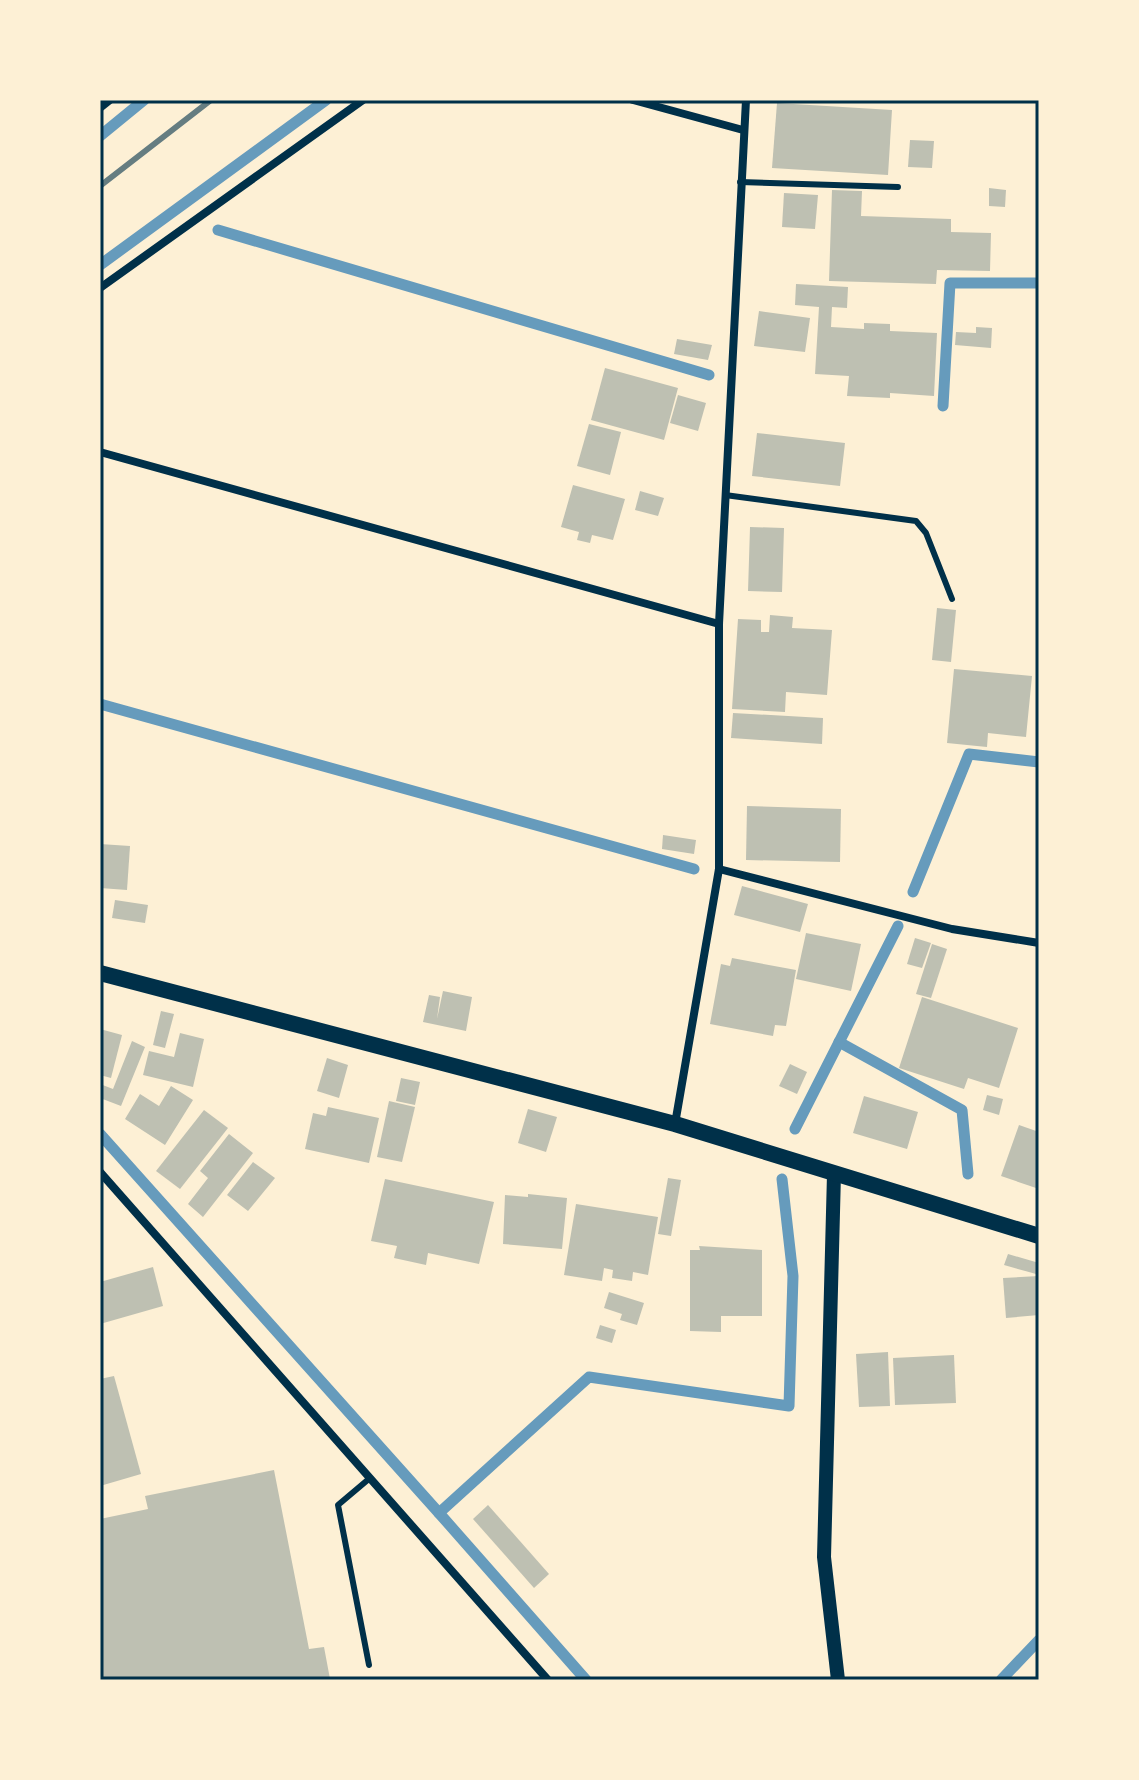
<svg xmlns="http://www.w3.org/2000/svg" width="1139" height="1780" font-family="'Nunito Sans',sans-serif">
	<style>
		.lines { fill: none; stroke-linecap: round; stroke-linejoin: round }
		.stream { stroke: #669bbc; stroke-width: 11 }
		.building { fill: #bec0b2 }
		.service { stroke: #003049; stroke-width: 6 }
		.minor { stroke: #003049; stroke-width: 8 }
		.tertiary { stroke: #003049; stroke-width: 14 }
		.secondary { stroke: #003049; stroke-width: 16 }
		.rail { stroke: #657d81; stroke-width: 6 }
		.neatline { fill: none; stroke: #003049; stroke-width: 3 }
	</style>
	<rect width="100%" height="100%" fill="#fdf0d5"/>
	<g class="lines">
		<g class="stream">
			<path d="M100,136L144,100"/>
			<path d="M218,230L709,375"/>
			<path d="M100,265L326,100"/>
			<path d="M943,406L950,283H1039"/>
			<path d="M100,704L694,869"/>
			<path d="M913,892L969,754L1039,762"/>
			<path d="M839,1042L962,1110L968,1174"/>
			<path d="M795,1129L898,926"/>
			<path d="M100,1134L439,1513"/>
			<path d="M586,1680L439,1513L589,1377L789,1406L793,1276L782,1179"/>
			<path d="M1001,1680L1039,1640"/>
		</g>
	</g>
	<g class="building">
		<path d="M777,103L892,110L888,175L772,168Z"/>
		<path d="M910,140L934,141L932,168L908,167Z"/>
		<path d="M989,188L1006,190L1005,207L989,206Z"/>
		<path d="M832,190L862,191L861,216L951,219V232L991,233L990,271L937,270L936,284L829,281Z"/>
		<path d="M784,193L818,195L815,229L782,227Z"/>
		<path d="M796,284L848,287L847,308L832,307L831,327L864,329V323L890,324V331L937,333L934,396L890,393V398L847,396L849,376L815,374L819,307L795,305Z"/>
		<path d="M759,311L810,318L805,352L754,346Z"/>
		<path d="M976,327L992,328L991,348L955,345L956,332L976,333Z"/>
		<path d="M677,339L712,345L708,360L674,354Z"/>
		<path d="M605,368L678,388L664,440L591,420Z"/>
		<path d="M678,395L706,403L698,431L670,423Z"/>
		<path d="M589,424L621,432L610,475L577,466Z"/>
		<path d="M757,433L845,443L840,486L752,476Z"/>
		<path d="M573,485L625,499L613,540L592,535L590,543L577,540L579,532L561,527Z"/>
		<path d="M640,491L664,498L658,516L635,510Z"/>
		<path d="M750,527L784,528L782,592L748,591Z"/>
		<path d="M937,608L956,610L951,662L932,660Z"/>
		<path d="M770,615L793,617L792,628L832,630L827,695L786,692L785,712L732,709L738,619L761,620V632H769Z"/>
		<path d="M954,669L1032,676L1026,737L988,733L987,747L947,743Z"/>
		<path d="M733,713L823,718L822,744L731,738Z"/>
		<path d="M747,806L841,809L840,862L746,860Z"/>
		<path d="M663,835L696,840L694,854L662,849Z"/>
		<path d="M100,844L130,846L127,890L100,888Z"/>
		<path d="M742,886L808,904L800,932L734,915Z"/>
		<path d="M115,900L148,905L145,923L112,918Z"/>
		<path d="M806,933L861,944L851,991L796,979Z"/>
		<path d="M915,938L931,943L922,968L907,964Z"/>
		<path d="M932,944L947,949L931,998L916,994Z"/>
		<path d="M732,958L796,970L786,1026L775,1025L773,1036L710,1024L721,964L730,966Z"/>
		<path d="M443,991L472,997L466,1031L423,1022L429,995L440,997L437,1019Z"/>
		<path d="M922,997L1018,1028L999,1088L968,1078L964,1089L899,1068Z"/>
		<path d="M161,1011L174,1014L165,1048L153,1045Z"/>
		<path d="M100,1029L122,1035L111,1078L100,1075Z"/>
		<path d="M180,1033L204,1039L193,1087L143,1075L149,1051L174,1057Z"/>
		<path d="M132,1041L145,1047L121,1106L100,1098V1084L113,1089Z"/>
		<path d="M327,1058L348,1065L339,1098L317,1091Z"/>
		<path d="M790,1064L807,1072L797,1094L779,1086Z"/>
		<path d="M401,1078L420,1082L415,1105L396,1101Z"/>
		<path d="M171,1086L193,1100L165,1145L125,1119L140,1094L159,1106Z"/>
		<path d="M987,1095L1003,1099L999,1115L983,1110Z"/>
		<path d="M864,1096L918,1112L907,1149L853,1133Z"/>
		<path d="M389,1101L415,1107L402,1162L377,1157Z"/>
		<path d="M328,1107L379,1118L369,1163L305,1149L313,1113L326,1116Z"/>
		<path d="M528,1109L557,1117L546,1152L518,1143Z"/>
		<path d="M204,1110L228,1128L180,1189L156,1171Z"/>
		<path d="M1019,1125L1039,1132V1189L1001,1176Z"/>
		<path d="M229,1134L253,1153L203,1217L188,1204L208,1178L200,1171Z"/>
		<path d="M253,1162L275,1178L248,1211L227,1195Z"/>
		<path d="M668,1178L681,1180L671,1236L658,1234Z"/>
		<path d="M385,1179L494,1202L479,1264L428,1253L426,1265L394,1258L397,1246L371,1241Z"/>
		<path d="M528,1194L567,1198L562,1249L503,1244L505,1195L528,1197Z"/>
		<path d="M576,1204L658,1217L648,1275L633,1272L632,1281L612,1278L613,1270L604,1268L602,1281L564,1275Z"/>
		<path d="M699,1246L762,1250V1316H721V1332L690,1331V1250H700Z"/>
		<path d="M1008,1254L1039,1263L1036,1274L1004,1265Z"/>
		<path d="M153,1267L163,1306L100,1324V1282Z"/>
		<path d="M1039,1276V1315L1006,1318L1003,1278Z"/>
		<path d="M609,1292L644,1303L637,1325L620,1320L622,1314L604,1308Z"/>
		<path d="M600,1325L616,1330L612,1343L596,1338Z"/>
		<path d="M888,1352L890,1406L859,1407L856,1354Z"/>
		<path d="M954,1355L956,1403L895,1405L893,1358Z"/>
		<path d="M114,1376L141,1474L100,1486V1379Z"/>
		<path d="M274,1470L309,1649L324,1647L330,1679L100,1680V1519L148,1509L145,1496Z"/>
		<path d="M488,1505L549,1574L534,1588L473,1519Z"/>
	</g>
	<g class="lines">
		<g class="service">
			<path d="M740,182L898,187"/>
			<path d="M725,495L916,521L926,533L952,599"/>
			<path d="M369,1665L338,1505L370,1478"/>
		</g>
		<g class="minor">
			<path d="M633,100L743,130"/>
			<path d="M100,108L110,100"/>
			<path d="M100,288L363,100"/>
			<path d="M100,452L719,624"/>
			<path d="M719,869L952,929L1039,943"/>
			<path d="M675,1124L719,869V624L746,100"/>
			<path d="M100,1172L548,1680"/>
		</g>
		<path class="tertiary" d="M834,1174L824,1557L838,1680"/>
		<path class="secondary" d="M100,973L675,1124L1039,1236"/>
		<path class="rail" d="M100,186L211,100"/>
	</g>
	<rect width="1139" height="1780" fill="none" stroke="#fdf0d5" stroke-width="204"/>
	<rect x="102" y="102" width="935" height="1576" class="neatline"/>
</svg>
